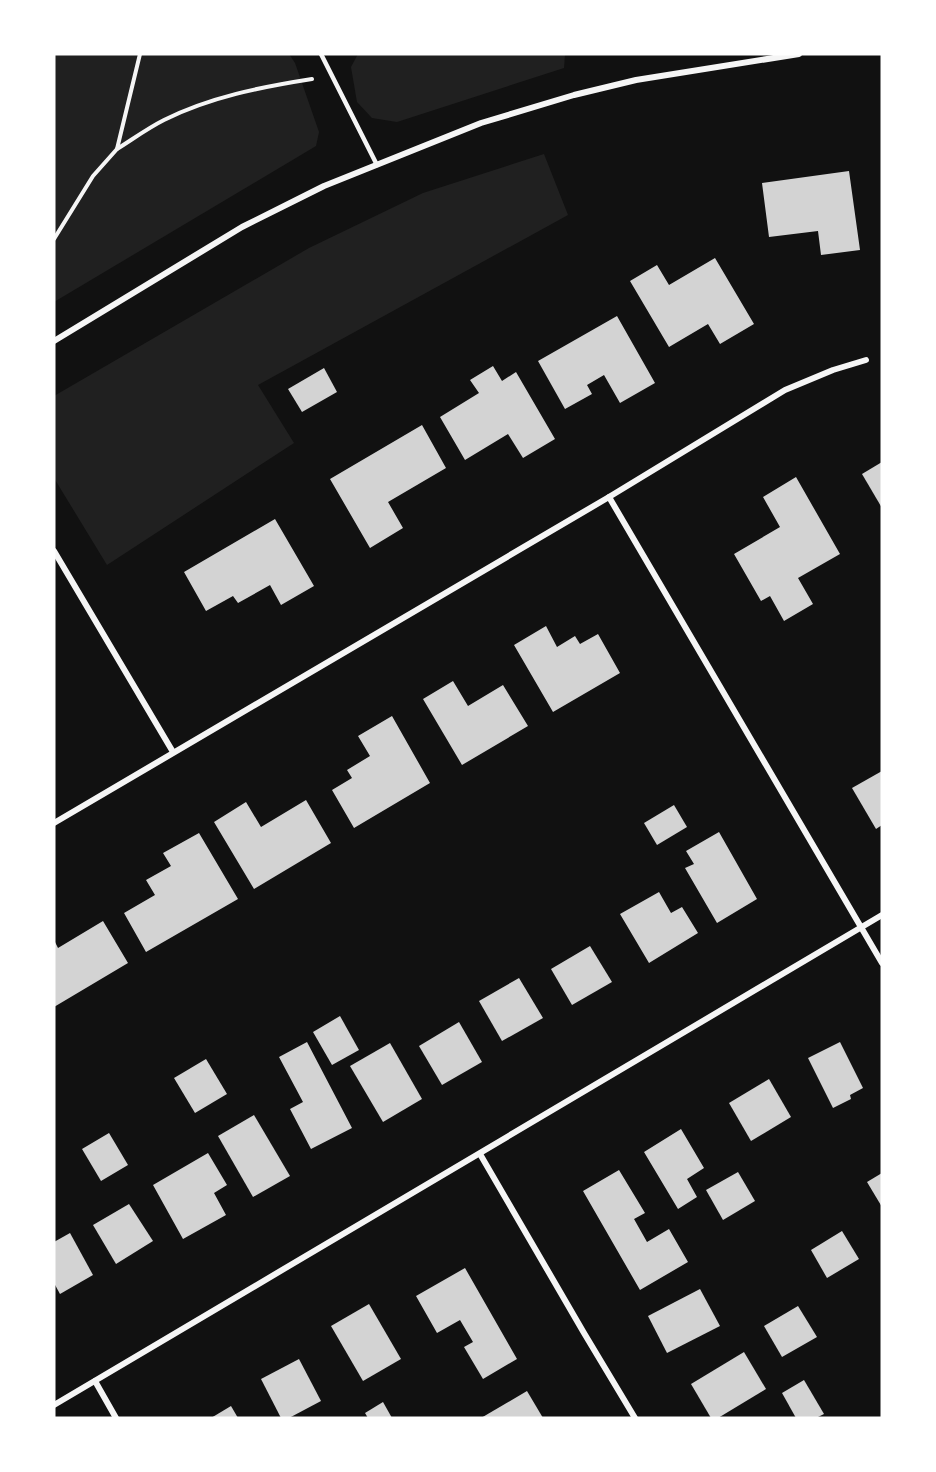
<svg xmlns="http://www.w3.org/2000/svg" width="936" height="1472" font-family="'Alegreya Sans',sans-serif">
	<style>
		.green { fill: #202020 }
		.building { fill: #d3d3d3 }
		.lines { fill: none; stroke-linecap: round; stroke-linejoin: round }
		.path { stroke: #f5f5f5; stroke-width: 4 }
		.service { stroke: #f5f5f5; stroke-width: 4.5 }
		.minor { stroke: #f5f5f5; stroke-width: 6 }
	</style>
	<rect width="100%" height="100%" fill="#111"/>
	<g class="green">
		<path d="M54,54H289L295,63L319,132L316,146L54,302Z"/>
		<path d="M358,54H565L564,68L397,122L372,118L357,102L351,67Z"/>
		<path d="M544,154L568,215L258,385L294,443L107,565L54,478V396L309,248L423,193Z"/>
	</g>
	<g class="building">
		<path d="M849,171L860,250L821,255L818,231L769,237L762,183Z"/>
		<path d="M715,258L754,324L720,344L708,324L669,347L630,281L657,265L669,285Z"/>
		<path d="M617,316L655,383L620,403L604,375L587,385L592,394L565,409L538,361Z"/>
		<path d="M493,366L502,381L516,372L555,439L523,458L508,434L465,460L440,417L479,393L470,380Z"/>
		<path d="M324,368L337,392L302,412L288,389Z"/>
		<path d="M422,425L446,468L388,502L403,528L370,548L330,479Z"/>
		<path d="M882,462V508L862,474Z"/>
		<path d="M796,477L840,554L798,578L813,604L784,621L770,596L761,601L734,554L780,527L763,497Z"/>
		<path d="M275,519L314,586L281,605L270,585L238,603L233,596L206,611L184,572Z"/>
		<path d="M546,626L557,647L575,636L580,644L598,634L620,673L553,712L514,645Z"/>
		<path d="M453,681L468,706L503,685L528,726L462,765L423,699Z"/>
		<path d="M392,716L430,783L354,828L332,790L352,778L347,770L370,756L358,736Z"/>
		<path d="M882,771V825L876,829L852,788Z"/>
		<path d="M306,800L331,843L254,889L214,822L246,802L261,827Z"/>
		<path d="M674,805L687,827L657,845L644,823Z"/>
		<path d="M719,832L757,899L717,923L685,868L694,864L686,851Z"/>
		<path d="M199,833L238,899L146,952L124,913L155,895L146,880L171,866L163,853Z"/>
		<path d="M659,892L671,913L682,907L698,933L649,963L620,914Z"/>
		<path d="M103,921L128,963L54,1007V940L58,948Z"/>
		<path d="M590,946L612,982L572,1005L551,969Z"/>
		<path d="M519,978L543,1018L502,1041L479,1001Z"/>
		<path d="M340,1016L359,1050L332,1065L313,1032Z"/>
		<path d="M459,1022L482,1062L442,1085L419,1046Z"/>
		<path d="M307,1042L352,1128L311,1149L290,1109L303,1102L279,1057Z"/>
		<path d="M840,1042L863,1088L850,1095L851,1099L833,1108L808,1058Z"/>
		<path d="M390,1043L422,1099L383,1122L350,1066Z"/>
		<path d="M206,1059L227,1094L195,1113L174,1078Z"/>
		<path d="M769,1079L791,1117L751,1141L729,1103Z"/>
		<path d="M254,1115L290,1176L253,1197L218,1136Z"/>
		<path d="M681,1129L704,1168L687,1179L697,1197L678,1209L644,1152Z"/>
		<path d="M109,1133L128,1165L101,1181L82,1149Z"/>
		<path d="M208,1153L227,1185L214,1193L226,1215L183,1239L153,1185Z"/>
		<path d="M619,1170L645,1213L634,1219L647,1242L669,1229L688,1262L640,1290L583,1191Z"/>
		<path d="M738,1172L755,1201L723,1220L706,1190Z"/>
		<path d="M882,1173V1207L867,1182Z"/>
		<path d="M129,1204L153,1241L116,1264L93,1225Z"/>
		<path d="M842,1231L859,1259L827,1278L811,1250Z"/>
		<path d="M70,1233L93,1275L60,1294L54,1283V1242Z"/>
		<path d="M465,1268L517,1359L483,1379L464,1347L473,1342L460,1320L437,1333L416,1296Z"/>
		<path d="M700,1289L720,1326L667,1353L648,1316Z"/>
		<path d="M369,1304L401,1359L363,1381L331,1326Z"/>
		<path d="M798,1306L817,1337L782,1357L764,1326Z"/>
		<path d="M744,1352L766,1389L718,1418H711L691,1384Z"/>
		<path d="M299,1359L321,1401L289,1418H281L261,1379Z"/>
		<path d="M804,1380L824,1414L816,1418H796L782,1393Z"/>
		<path d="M527,1391L543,1418H481Z"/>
		<path d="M383,1402L392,1418H368L365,1413Z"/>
		<path d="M231,1406L238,1418H211Z"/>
	</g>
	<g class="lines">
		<g class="path">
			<path d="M117,149C133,139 148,128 164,120C210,97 261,87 312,79"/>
			<path d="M54,239L93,176L117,149L140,54"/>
		</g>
		<path class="service" d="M321,54L377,165"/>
		<g class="minor">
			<path d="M54,341L242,227L324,186L481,123L574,95L636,80L799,54"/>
			<path d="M609,497L882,963"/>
			<path d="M54,551L173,752"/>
			<path d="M54,823L609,497L785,390L833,370L866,360"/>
			<path d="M480,1154L584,1333L635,1418"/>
			<path d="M95,1381L116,1418"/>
			<path d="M54,1405L882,915"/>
		</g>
	</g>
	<rect width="936" height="1472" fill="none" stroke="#ffffff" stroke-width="111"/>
</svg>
